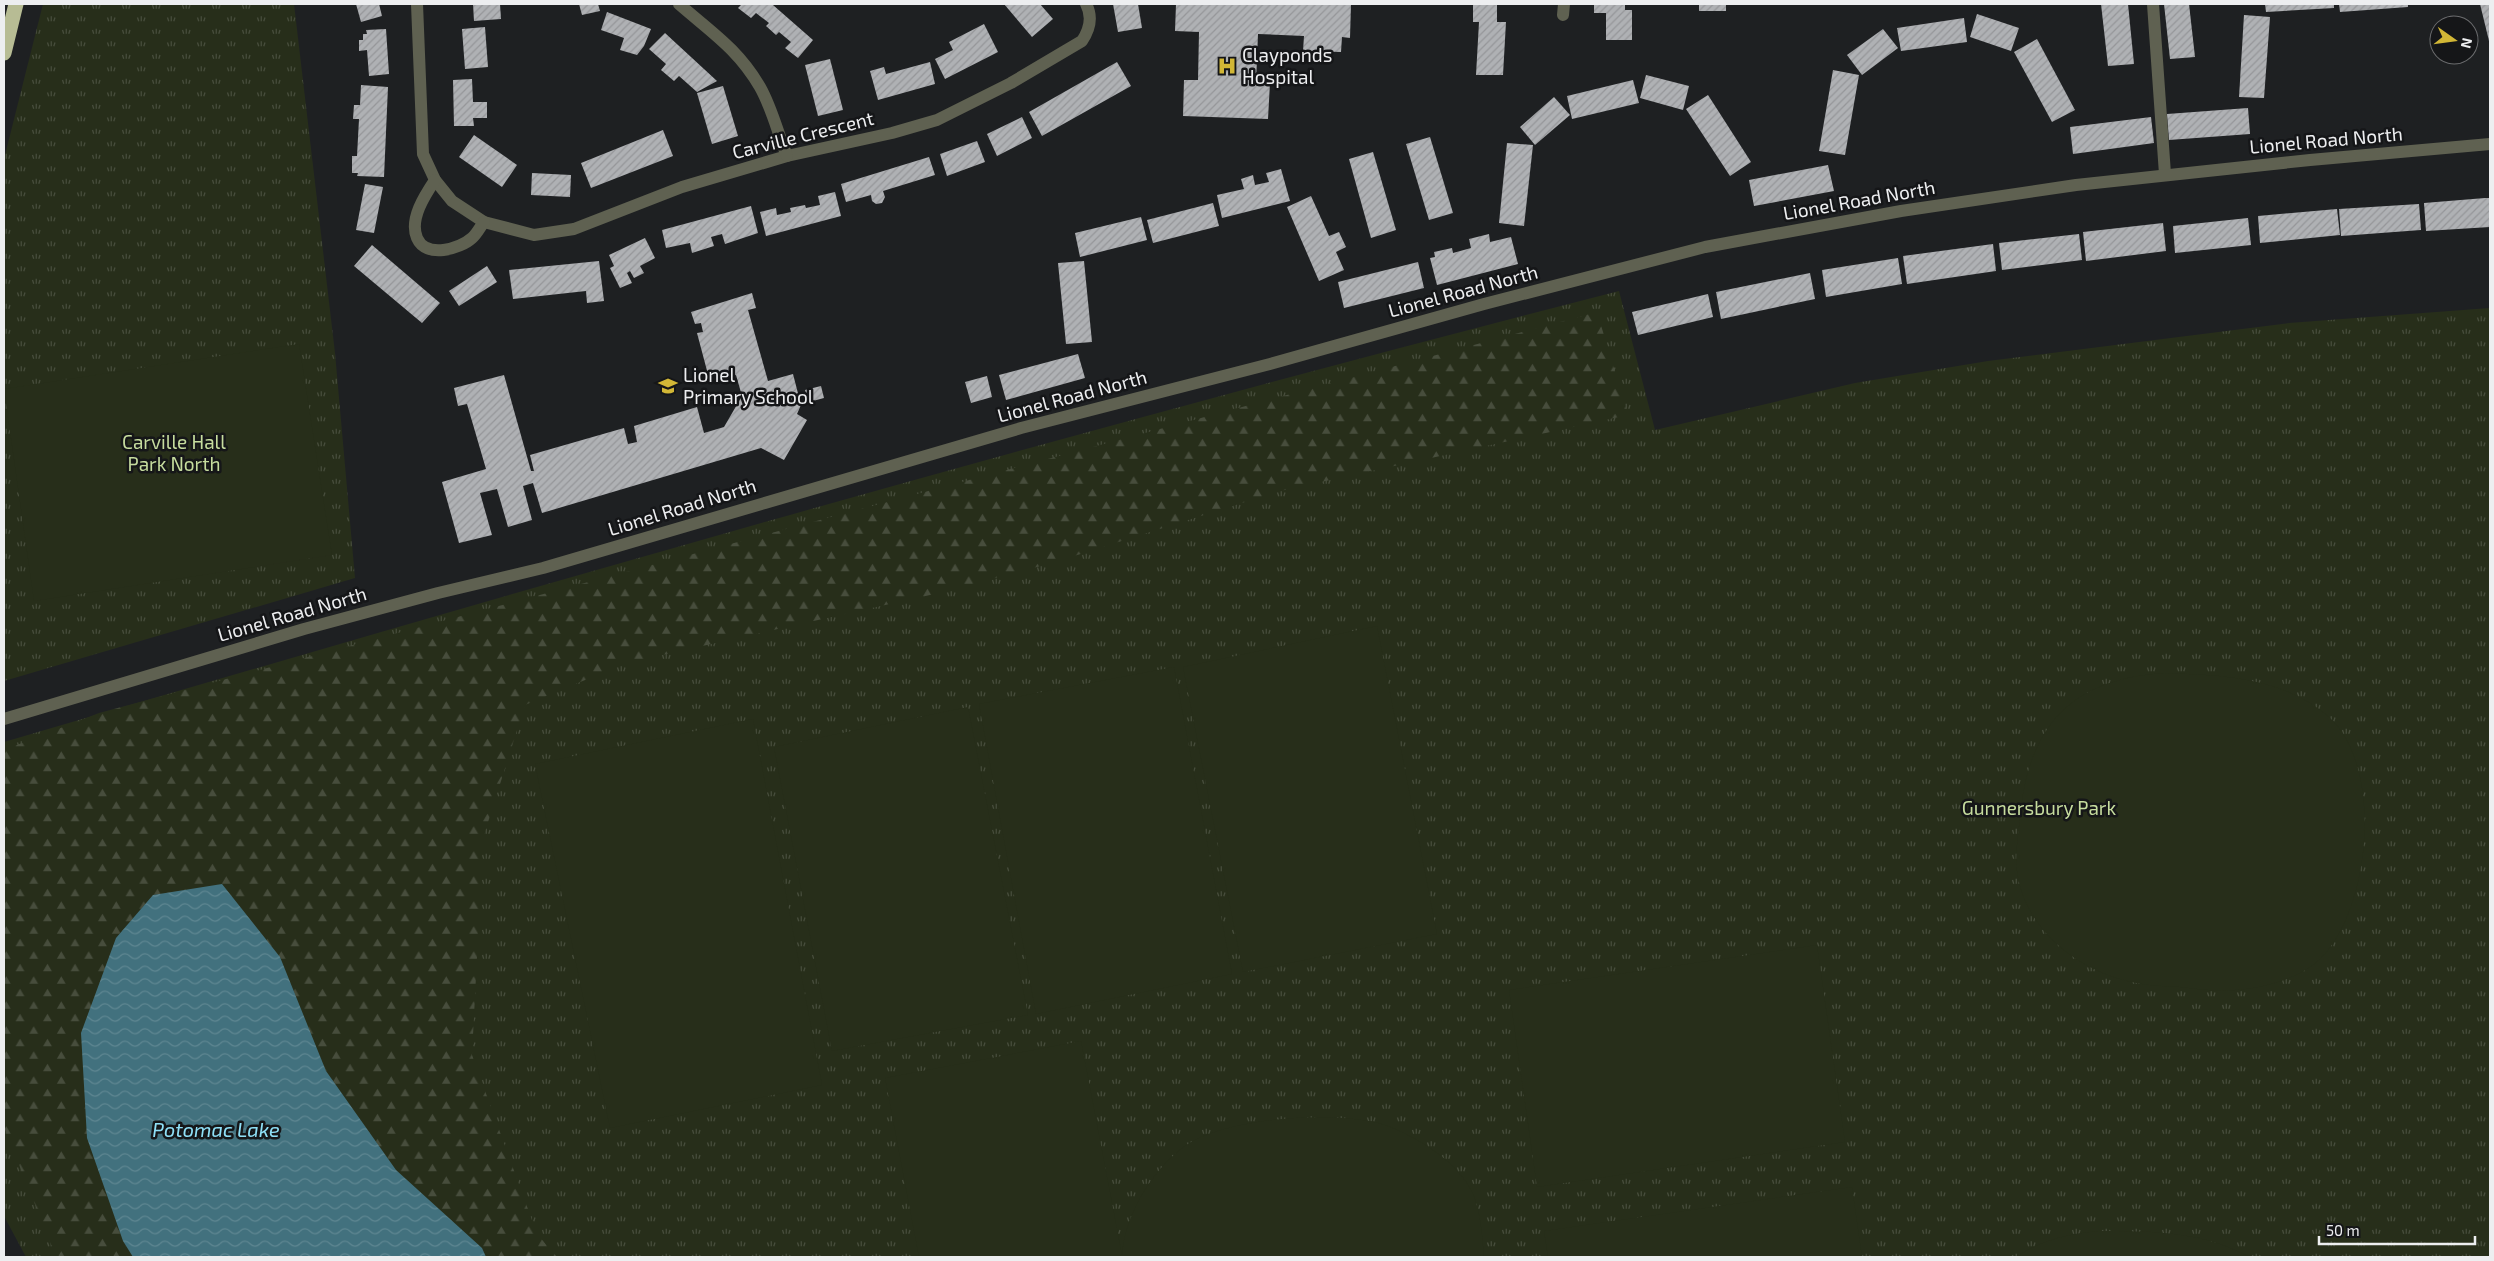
<svg xmlns="http://www.w3.org/2000/svg" width="2494" height="1261" font-family="'Exo 2',sans-serif">
	<style>
		.grass { fill: url(#grass-tufts) }
		.forest { fill: url(#forest-firs) }
		.garden { fill: #272e1a }
		.water { fill: url(#water-waves) }
		.building { fill: url(#building-hatch) }
		.lines { fill: none; stroke-linecap: round; stroke-linejoin: round }
		.minor { stroke: #5f6151; stroke-width: 12 }
		.tertiary { stroke: #5f6151; stroke-width: 12 }
		.motorway { stroke: #b7bc94; stroke-width: 15 }
		.labels { text-anchor: middle; stroke-width: 5; stroke-linejoin: round; paint-order: stroke }
		.poi-label { font-size: 19px; fill: #edeef0; stroke: #151618; text-anchor: start }
		.street-label { font-size: 19px; fill: #edeef0; stroke: #151618 }
		.park-label { font-size: 19px; fill: #c6dc9e; stroke: #151618 }
		.water-label { font-size: 20px; font-style: italic; fill: #8fe0f7; stroke: #151618 }
	</style>
	<defs>
		<pattern id="grass-tufts" width="24" height="20" patternUnits="userSpaceOnUse" patternTransform="scale(1.25)"><rect width="24" height="20" fill="#272e1a"/><path d="M3 7l-1-3M5 7V3M7 7l1-3M15 17l-1-3M17 17v-4M19 17l1-3" fill="none" stroke="#474d3c"/></pattern>
		<pattern id="forest-firs" width="22" height="20" patternUnits="userSpaceOnUse" patternTransform="scale(1.25)"><rect width="22" height="20" fill="#272e1a"/><path d="M5 1l3.5 6h-7zM16 11l3.5 6h-7z" fill="#474d3c"/></pattern>
		<pattern id="water-waves" width="16" height="10" patternUnits="userSpaceOnUse" patternTransform="scale(1.25)"><rect width="16" height="10" fill="#42717e"/><path d="M0 5q4-4 8 0t8 0" fill="none" stroke="#5e8691"/></pattern>
		<pattern id="building-hatch" width="6" height="6" patternUnits="userSpaceOnUse" patternTransform="scale(1.25)"><rect width="6" height="6" fill="#afb1b4"/><path d="M-1 1l2-2M0 6l6-6M5 7l2-2" fill="none" stroke="#959699"/></pattern>
	</defs>
	<rect width="100%" height="100%" fill="#1e2022"/>
	<g class="grass">
		<path d="M43,4H294L335,353L355,578L4,681V159Z"/>
		<path d="M1619,291L1655,430L1855,383L1988,361L2289,323L2490,308V1257H26L4,1216V742C540,585 1078,429 1619,291Z"/>
	</g>
	<path class="forest" d="M1597,312L1628,415L1280,491L1052,563L930,595L626,663L525,705L483,838L472,1055L537,1234L557,1257H486L482,1248L396,1170L326,1071L280,957L222,884L153,895L116,938L87,1138L123,1241L133,1257H56L4,1127V750L99,713Z"/>
	<g class="garden">
		<path d="M299,344L332,555L34,601L4,389Z"/>
		<path d="M1377,626L1437,934L1243,972L1183,667Z"/>
		<path d="M1174,667L1232,974L1036,1014L979,704Z"/>
		<path d="M2164,673C2221,675 2284,677 2329,717C2384,766 2371,910 2320,959C2299,979 2263,988 2235,990C2217,992 2198,989 2180,987C2164,986 2147,986 2132,982C2080,971 2028,932 2018,877C2014,858 2018,837 2020,818C2028,726 2071,679 2164,673Z"/>
		<path d="M968,707L1028,1015L832,1051L774,747Z"/>
		<path d="M753,719L822,1085L610,1128L535,764Z"/>
		<path d="M1817,945L1845,1142L1537,1187L1509,990Z"/>
		<path d="M1081,1041L1122,1255C1123,1249 1123,1242 1125,1236C1133,1203 1156,1167 1185,1146C1227,1117 1337,1110 1385,1125C1416,1136 1459,1162 1473,1194C1481,1213 1482,1236 1484,1257H919L885,1078Z"/>
		<path d="M1852,1187L1862,1257H1548L1544,1231Z"/>
		<path d="M2098,1231C2149,1231 2204,1231 2249,1257H2016C2041,1240 2068,1234 2098,1231Z"/>
	</g>
	<path class="water" d="M222,884L280,957L326,1071L396,1170L482,1248L486,1257H133L123,1241L87,1138L81,1033L116,938L153,895Z"/>
	<g class="building">
		<path d="M356,4H379L382,16L361,22Z"/>
		<path d="M473,4H500L501,19L474,21Z"/>
		<path d="M579,4H598L600,11L582,15Z"/>
		<path d="M742,4H775L773,5L813,40L798,58L785,48L791,42L779,32L776,35L766,26L769,23L756,13L751,18L738,8Z"/>
		<path d="M1004,4H1040L1053,19L1032,37Z"/>
		<path d="M1113,4H1138L1142,28L1118,32Z"/>
		<path d="M1176,4H1351L1350,38L1342,37L1341,52L1303,51L1304,36L1258,34L1256,83H1270L1268,119L1183,116L1184,80H1198L1199,32L1175,31Z"/>
		<path d="M1473,4H1497V22H1506L1503,75H1476L1479,22H1473Z"/>
		<path d="M1594,4H1625V10H1632V40H1606V13H1594Z"/>
		<rect x="1699" y="4" width="27" height="7"/>
		<path d="M2101,4H2128L2134,64L2108,66Z"/>
		<path d="M2164,4H2189L2195,57L2170,59Z"/>
		<path d="M2265,4H2334V8L2266,12Z"/>
		<path d="M2339,4H2408V7L2340,12Z"/>
		<path d="M2480,4H2490V45Z"/>
		<path d="M607,12L651,29L644,46L637,55L620,50L624,38L601,30Z"/>
		<path d="M1977,14L2019,28L2011,51L1970,37Z"/>
		<path d="M2244,15L2270,17L2264,98L2239,97Z"/>
		<path d="M1964,18L1967,42L1901,51L1897,28Z"/>
		<path d="M984,24L998,52L945,79L935,59L953,50L949,42Z"/>
		<path d="M485,27L488,67L465,69L462,29Z"/>
		<path d="M386,29L389,74L369,76L367,50L359,51V40H363V34H367L366,30Z"/>
		<path d="M1883,29L1898,48L1862,75L1847,55Z"/>
		<path d="M665,33L717,81L697,92L679,76L674,81L661,70L666,64L649,49Z"/>
		<path d="M2037,39L2075,110L2052,122L2014,52Z"/>
		<path d="M830,59L843,110L818,116L805,65Z"/>
		<path d="M930,62L935,84L878,100L870,71L884,67L886,74Z"/>
		<path d="M1117,62L1131,86L1042,136L1029,112Z"/>
		<path d="M1833,70L1859,75L1845,155L1819,151Z"/>
		<path d="M1646,75L1689,86L1683,110L1640,98Z"/>
		<path d="M472,79L473,102H487V118H473L474,126H454L453,80Z"/>
		<path d="M1633,80L1639,103L1572,119L1567,96Z"/>
		<path d="M361,85L388,87L384,177L357,176L358,173H352V156H357L359,119H353L354,105H360Z"/>
		<path d="M723,86L738,136L712,144L697,93Z"/>
		<path d="M1708,95L1751,162L1730,176L1686,109Z"/>
		<path d="M1554,97L1570,115L1535,145L1520,127Z"/>
		<path d="M2248,108L2250,134L2169,140L2167,114Z"/>
		<path d="M1022,117L1032,138L997,156L987,134Z"/>
		<path d="M2151,117L2154,143L2073,154L2070,127Z"/>
		<path d="M663,130L673,156L591,188L581,163Z"/>
		<path d="M474,135L517,165L502,187L459,157Z"/>
		<path d="M1430,137L1453,213L1429,220L1406,144Z"/>
		<path d="M977,141L985,162L947,176L940,154Z"/>
		<path d="M1507,143L1533,145L1524,226L1499,223Z"/>
		<path d="M1373,152L1396,230L1371,238L1349,159Z"/>
		<path d="M929,157L935,175L883,191L885,197L882,203L876,204L872,201L871,195L846,202L841,184Z"/>
		<path d="M1828,165L1834,191L1754,206L1749,180Z"/>
		<path d="M1281,169L1290,201L1222,218L1217,195L1244,189L1241,179L1253,175L1255,185L1269,182L1266,173Z"/>
		<path d="M532,173L571,175L570,197L531,195Z"/>
		<path d="M365,184L383,187L374,233L356,230Z"/>
		<path d="M835,192L841,216L766,236L760,212L776,208L777,215L791,212L790,208L805,205L806,208L820,205L818,196Z"/>
		<path d="M1311,196L1329,236L1339,232L1346,247L1336,252L1344,270L1319,281L1287,207Z"/>
		<path d="M2485,198H2490V227L2426,231L2424,203Z"/>
		<path d="M1213,203L1219,226L1153,243L1147,220Z"/>
		<path d="M2419,204L2421,230L2341,236L2339,209Z"/>
		<path d="M751,206L758,233L725,244L722,234L711,237L714,246L692,253L690,243L666,248L662,230Z"/>
		<path d="M2337,209L2340,235L2260,243L2258,216Z"/>
		<path d="M1141,217L1147,240L1080,257L1075,233Z"/>
		<path d="M2248,218L2251,245L2175,253L2173,226Z"/>
		<path d="M2163,223L2166,251L2086,261L2083,232Z"/>
		<path d="M1489,234L1490,242L1511,237L1518,264L1437,285L1430,258L1435,257L1434,252L1452,248L1453,253L1471,248L1469,239Z"/>
		<path d="M2079,234L2082,260L2002,270L1999,243Z"/>
		<path d="M645,238L655,258L640,266L644,273L634,278L630,271L627,273L632,283L620,288L610,268L614,266L609,255Z"/>
		<path d="M1993,244L1996,271L1907,284L1903,256Z"/>
		<path d="M372,245L440,303L422,323L354,266Z"/>
		<path d="M1898,258L1902,284L1826,297L1822,270Z"/>
		<path d="M599,261L604,301L587,303L586,291L513,299L509,270Z"/>
		<path d="M1084,261L1092,342L1066,344L1058,263Z"/>
		<path d="M1418,262L1424,288L1344,308L1338,282Z"/>
		<path d="M487,266L497,282L459,306L449,291Z"/>
		<path d="M1810,273L1815,299L1721,319L1716,292Z"/>
		<path d="M752,293L756,308L748,310L768,381L793,374L801,405L797,414L807,420L784,460L761,448L542,513L533,483L523,486L532,520L508,527L497,489L480,493L492,535L459,543L442,482L486,469L467,404L458,406L454,388L504,375L531,471H534L530,455L624,428L628,444L637,442L634,426L697,407L704,433L724,427L742,396L736,375L710,382L697,333L703,332L701,323L695,324L691,312Z"/>
		<path d="M1708,294L1713,317L1638,335L1632,312Z"/>
		<path d="M1078,354L1085,378L1006,400L999,375Z"/>
		<path d="M987,376L992,397L971,403L965,382Z"/>
		<path d="M821,386L824,398L809,402L805,390Z"/>
	</g>
	<g class="lines">
		<g class="minor">
			<path d="M417,4L423,154L435,180L452,201L484,222L534,235L574,229L682,187L787,156L892,133L937,120L1011,83L1082,41C1090,29 1093,17 1086,4"/>
			<path d="M679,4C711,32 738,49 760,87C772,108 778,134 787,156"/>
			<path d="M2153,4L2165,174"/>
			<path d="M1563,15L1564,4"/>
			<path d="M435,180C425,195 409,219 417,238C426,259 460,249 472,238C477,234 480,227 484,222"/>
		</g>
		<path class="tertiary" d="M4,719L304,629L438,593L543,568L1021,428L1270,364L1484,304L1705,247L1901,211L2076,185L2310,160L2490,144"/>
		<path class="motorway" d="M4,53L16,4"/>
	</g>
	<defs>
		<g id="hospital-bare" transform="scale(1.5)"><path d="M-5-5h3v3.5h4V-5h3V5h-3V1.5h-4V5h-3Z" fill="#d2b736" stroke="#151618" stroke-width="2.5" paint-order="stroke"/></g>
		<g id="school-bare" transform="scale(1.5)"><path d="M0-5L7-2L0 1L-7-2ZM-4 1L0 2.5L4 1V4Q0 6-4 4Z" fill="#d2b736" stroke="#151618" stroke-width="2.5" paint-order="stroke"/></g>
	</defs>
	<g fill-rule="evenodd">
		<use href="#hospital-bare" x="1227" y="66"/>
		<use href="#school-bare" x="668" y="386"/>
	</g>
	<g class="labels">
		<g class="poi-label">
			<text x="1242" y="62">Clayponds<tspan x="1242" dy="22">Hospital</tspan></text>
			<text x="683" y="382">Lionel<tspan x="683" dy="22">Primary School</tspan></text>
		</g>
		<g class="street-label">
			<text transform="translate(803 135) rotate(-14)" y="7">Carville Crescent</text>
			<text transform="translate(2326 140) rotate(-5)" y="7">Lionel Road North</text>
			<text transform="translate(1859 200) rotate(-10)" y="7">Lionel Road North</text>
			<text transform="translate(1463 291) rotate(-15)" y="7">Lionel Road North</text>
			<text transform="translate(1072 396) rotate(-15)" y="7">Lionel Road North</text>
			<text transform="translate(682 507) rotate(-17)" y="7">Lionel Road North</text>
			<text transform="translate(292 614) rotate(-16)" y="7">Lionel Road North</text>
		</g>
		<g class="park-label">
			<text x="174" y="449">Carville Hall<tspan x="174" dy="22">Park North</tspan></text>
			<text x="2039" y="815">Gunnersbury Park</text>
		</g>
		<g class="water-label">
			<text x="216" y="1137">Potomac Lake</text>
		</g>
	</g>
	<rect width="2494" height="1261" fill="none" stroke="#edeef0" stroke-width="10"/>
	<g transform="translate(2454 40) rotate(104)"><circle r="24" fill="#151618" stroke="#6b6c6e"/>
	<path d="M0-4L9 19L0 12L-9 19Z" fill="#d2b736"/>
	<text y="-8" font-size="14" font-weight="bold" text-anchor="middle" fill="#edeef0">N</text>
	</g>
	<path d="M2319 1236v8h156v-8" fill="none" stroke="#edeef0" stroke-width="2.5"/>
	<text x="2326" y="1236" font-size="15" fill="#edeef0" stroke="#151618" stroke-width="4" paint-order="stroke">50 m</text>
</svg>
